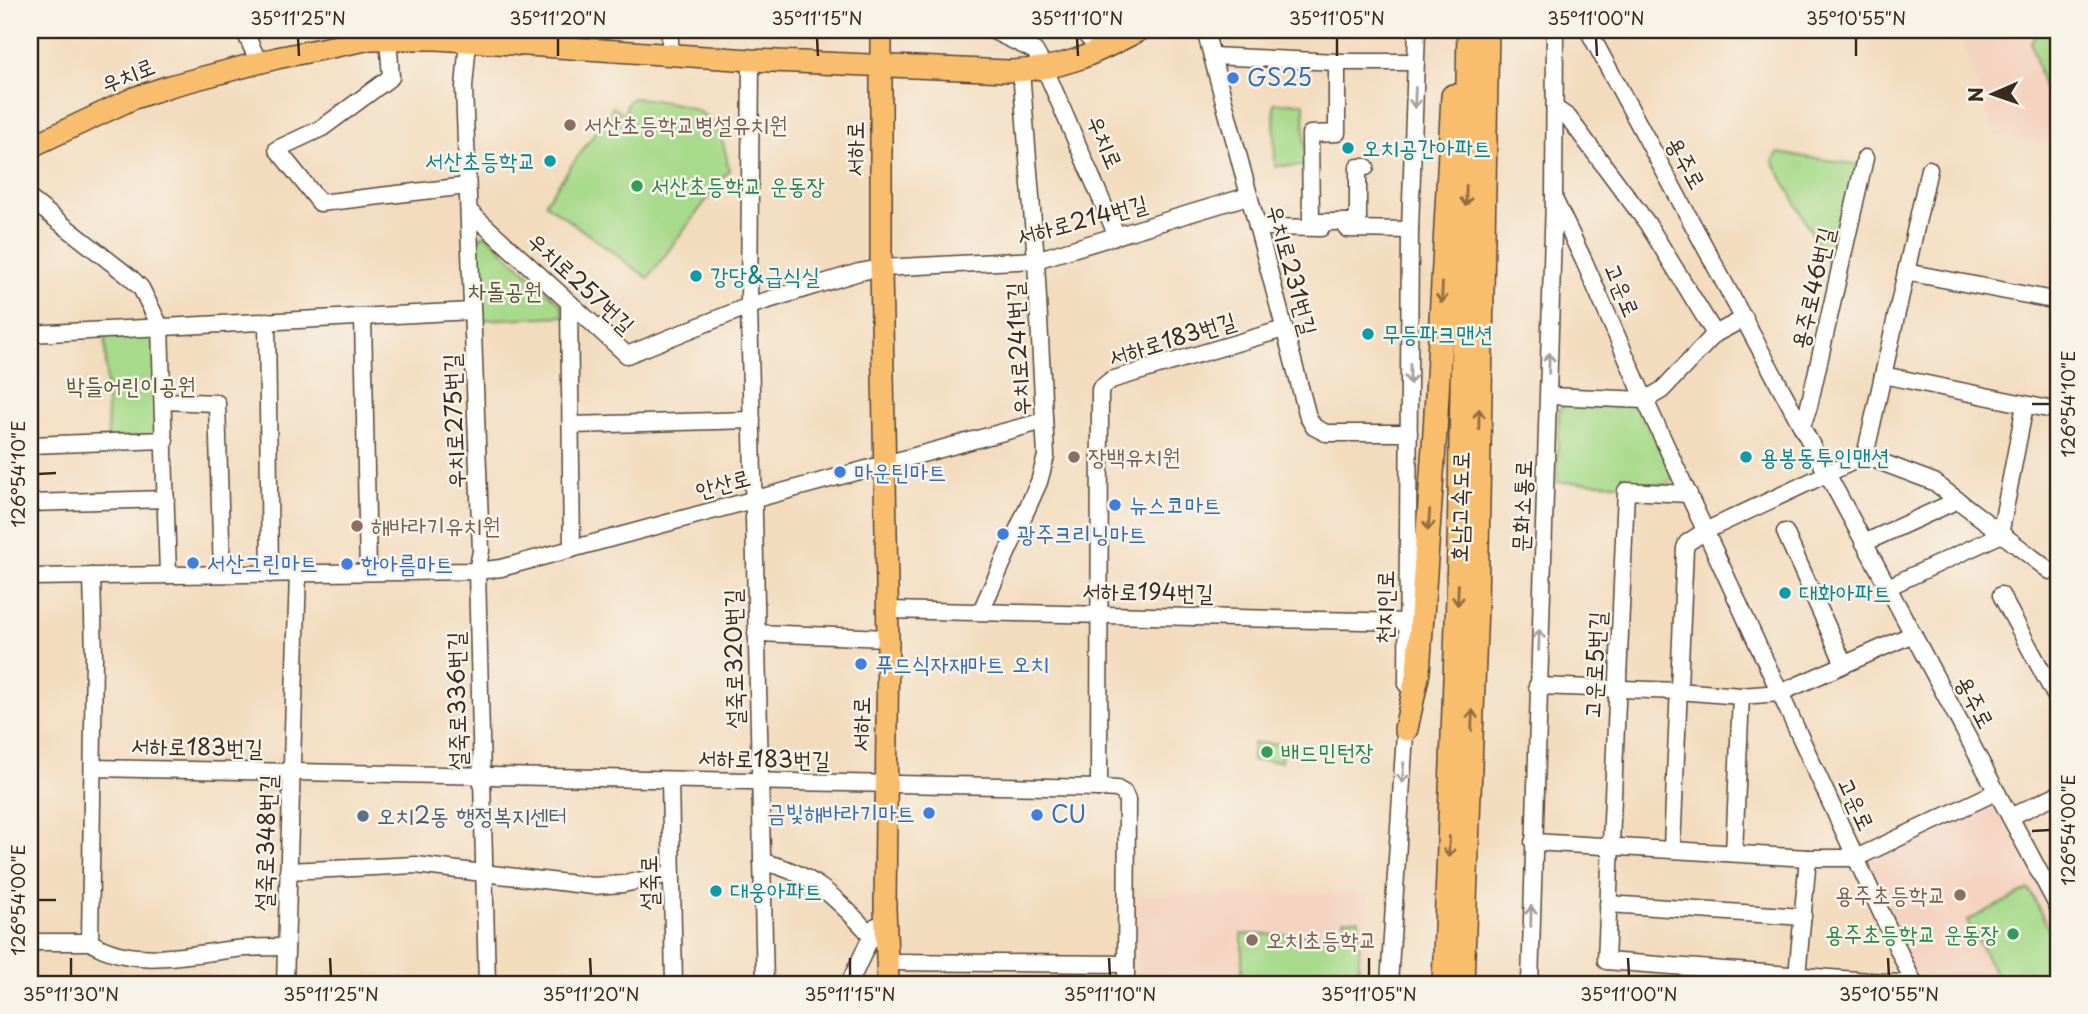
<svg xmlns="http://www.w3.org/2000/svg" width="2088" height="1014" font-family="'Playpen Sans','Poor Story',sans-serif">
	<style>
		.built { fill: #f4d3c0 }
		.green { fill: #a7da8a; stroke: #718254; stroke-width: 2 }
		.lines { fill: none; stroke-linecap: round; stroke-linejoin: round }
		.minor-casing { stroke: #574536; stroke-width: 19 }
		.major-casing { stroke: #574536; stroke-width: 24 }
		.highway-casing { stroke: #574536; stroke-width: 26 }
		.minor { stroke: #fff; stroke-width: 16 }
		.major { stroke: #f9be6d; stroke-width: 21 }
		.highway { stroke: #f9be6d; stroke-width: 23 }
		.oneway { stroke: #a79f9a }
		.oneway2 { stroke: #906d42 }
		.ticks { fill: none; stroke: #3b2a1e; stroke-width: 2.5 }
		.shop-dot { fill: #3f7fe0; stroke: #f7f3e8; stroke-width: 2.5 }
		.education-dot { fill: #8d6e63; stroke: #f7f3e8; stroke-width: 2.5 }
		.culture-dot { fill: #0f9aa8; stroke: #f7f3e8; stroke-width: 2.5 }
		.leisure-dot { fill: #2e9e5b; stroke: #f7f3e8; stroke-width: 2.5 }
		.service-dot { fill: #5c6f8a; stroke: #f7f3e8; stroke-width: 2.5 }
		.labels { text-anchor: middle; stroke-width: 5; stroke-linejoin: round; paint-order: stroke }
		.street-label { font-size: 23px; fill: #3b2a1e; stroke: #f7f3e8 }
		.shop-label { font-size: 23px; fill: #366cbe; stroke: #f7f3e8; text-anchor: start }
		.education-label { font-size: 23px; fill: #785e54; stroke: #f7f3e8; text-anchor: start }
		.culture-label { font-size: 23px; fill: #0d838f; stroke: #f7f3e8; text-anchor: start }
		.leisure-label { font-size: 23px; fill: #27864d; stroke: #f7f3e8; text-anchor: start }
		.park-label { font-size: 23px; fill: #565639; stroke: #f7f3e8 }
		.service-label { font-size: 23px; fill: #4e5e75; stroke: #f7f3e8; text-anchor: start }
		.neatline { fill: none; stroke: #3b2a1e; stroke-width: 2.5 }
		.ticks-label { font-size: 18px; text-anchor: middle; fill: #3b2a1e }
	</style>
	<rect width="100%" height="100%" fill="#f7f3e8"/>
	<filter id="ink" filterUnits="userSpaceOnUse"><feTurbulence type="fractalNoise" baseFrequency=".0143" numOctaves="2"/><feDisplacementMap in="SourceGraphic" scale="14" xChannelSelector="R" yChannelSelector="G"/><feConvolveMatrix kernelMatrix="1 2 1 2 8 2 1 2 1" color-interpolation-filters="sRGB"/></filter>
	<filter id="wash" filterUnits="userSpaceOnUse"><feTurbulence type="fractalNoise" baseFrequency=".00686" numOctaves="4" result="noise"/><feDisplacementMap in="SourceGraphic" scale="28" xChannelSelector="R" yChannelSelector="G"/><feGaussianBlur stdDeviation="1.57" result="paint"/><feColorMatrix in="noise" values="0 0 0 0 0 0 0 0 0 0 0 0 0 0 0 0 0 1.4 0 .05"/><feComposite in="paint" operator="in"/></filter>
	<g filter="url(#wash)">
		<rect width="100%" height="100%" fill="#f3dcbe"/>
		<g class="built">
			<path d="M1959,30H2058V144L1995,137Z"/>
			<path d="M1986,807L1998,809L2058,926V984H1917L1863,864Z"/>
			<path d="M1370,894L1365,984H1137V895Z"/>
		</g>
		<g class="green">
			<path d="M2039,30H2058V102L2049,105L2031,43Z"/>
			<path d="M633,98C646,98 660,101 672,103C716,112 721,128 729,170L648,278L545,203L613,107L624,114L628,102Z"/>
			<path d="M1274,103H1304L1305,166H1275Z"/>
			<path d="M1778,153L1861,165L1832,271L1773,161Z"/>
			<path d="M485,234L561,304L564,316L478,320L474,242Z"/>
			<path d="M155,333L158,437L108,438L105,335Z"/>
			<path d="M1566,402L1631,404L1644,411L1674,479L1664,485L1557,482L1559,410Z"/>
			<path d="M1253,743L1282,744L1281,761H1252Z"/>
			<path d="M2029,889L2058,947V984H2001L1967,921Z"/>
			<path d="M1359,919V934L1345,935L1360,936L1358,984H1242V934L1343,936V920Z"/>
		</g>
	</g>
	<g filter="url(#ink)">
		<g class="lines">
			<g class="minor-casing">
				<g id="minor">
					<path d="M244,30L259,63"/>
					<path d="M469,30L464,87L481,551L477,571L487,984"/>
					<path d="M991,30L1035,51L1045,69L1117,236"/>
					<path d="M1080,30L1102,50"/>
					<path d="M1205,30L1308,417L1314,427L1326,433H1409"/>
					<path d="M1588,30C1746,321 1903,614 2058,907"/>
					<path d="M388,38L391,77L322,128L277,149L320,203L467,186"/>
					<path d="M670,53V30"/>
					<path d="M1212,56L1337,62H1416"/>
					<path d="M751,60L749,306L765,984"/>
					<path d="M1337,62V133L1310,134L1311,222H1358V167H1366"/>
					<path d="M1555,108L1568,117L1647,223L1715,334L1745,318"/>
					<path d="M30,199L131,278L141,288L160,326L168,575"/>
					<path d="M1555,201L1584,261L1645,400L1914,984"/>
					<path d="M469,211L627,355L749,306L859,272L881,268L1036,260L1248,196"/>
					<path d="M1257,227L1321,228"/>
					<path d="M1347,229L1410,230"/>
					<path d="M1906,272L2058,301"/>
					<path d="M569,304L572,549"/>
					<path d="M363,317L368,572"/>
					<path d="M267,321L270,574"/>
					<path d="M30,334L472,311"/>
					<path d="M1883,375L2058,411"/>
					<path d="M1549,396L1645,400L1662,390L1715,334"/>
					<path d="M163,401L217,403L222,574"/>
					<path d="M572,425L752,420"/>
					<path d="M1802,426L1809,406L1865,158"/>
					<path d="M30,445L165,440"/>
					<path d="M1865,456L1934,482L2050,571"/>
					<path d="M1689,494L1626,491L1606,961L1910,984"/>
					<path d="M30,503L166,499"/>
					<path d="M1785,532L1844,664"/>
					<path d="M2000,535L2025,405"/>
					<path d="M1864,543L1958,500"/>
					<path d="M30,577L477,571L501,568L1044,421"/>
					<path d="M1888,587L2000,535"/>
					<path d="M2001,595L2058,701"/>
					<path d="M888,610L1408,622"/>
					<path d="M981,611L1039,482L1046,456L1036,260L1021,71"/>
					<path d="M756,633L888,638"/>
					<path d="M1407,685L1410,230L1417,30"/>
					<path d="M1537,686L1678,691L1741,696L1780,693L1913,634"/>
					<path d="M93,768L1099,788L1100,389L1111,380L1284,329"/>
					<path d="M670,780L674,984"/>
					<path d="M1099,788L1117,789L1124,793L1127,800L1126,984"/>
					<path d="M2010,817L2058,794"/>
					<path d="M1533,842L1808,858H1856L1996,792"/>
					<path d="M1672,848L1685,548L1687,543L1705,531L1865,456L1929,169"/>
					<path d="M1734,853L1741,696"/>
					<path d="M762,862C812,872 837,899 871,935"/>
					<path d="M288,871L416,865L593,886L623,884L671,874"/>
					<path d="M1608,904L1803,917"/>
					<path d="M30,942H90"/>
					<path d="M90,942L94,656L92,576"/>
					<path d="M90,942C133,969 189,954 236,949C253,947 269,947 286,947"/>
					<path d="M887,962L1126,964"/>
					<path d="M1797,976L1808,858"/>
					<path d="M285,984L298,573"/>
					<path d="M849,984L876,926"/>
					<path d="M1389,984L1406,718"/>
					<path d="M1530,984L1554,199L1555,30"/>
				</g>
			</g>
			<g class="major-casing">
				<g id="major">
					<path d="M881,30V268L888,638L885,907L888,984"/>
					<path d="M30,147L134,98L170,86L277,58L371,39H437L751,60L1008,71C1063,70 1092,55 1140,30"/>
				</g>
			</g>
			<g class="highway-casing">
				<g id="highway">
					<path d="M1406,729L1418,672L1435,432L1453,96"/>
					<path d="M1444,984L1458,597L1469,30"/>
					<path d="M1462,984L1476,604L1487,30"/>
				</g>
			</g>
			<use href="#minor" class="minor"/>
			<use href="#major" class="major"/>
			<use href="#highway" class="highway"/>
		</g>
		<defs><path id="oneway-shaft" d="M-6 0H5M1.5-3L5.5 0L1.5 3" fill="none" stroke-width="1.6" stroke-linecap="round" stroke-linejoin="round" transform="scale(1.75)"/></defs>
		<g class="oneway">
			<use href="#oneway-shaft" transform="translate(1415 98) rotate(92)"/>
			<use href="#oneway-shaft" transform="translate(1549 363) rotate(-88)"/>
			<use href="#oneway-shaft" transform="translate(1410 374) rotate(90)"/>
			<use href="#oneway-shaft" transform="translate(1539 640) rotate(-88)"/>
			<use href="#oneway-shaft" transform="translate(1403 773) rotate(94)"/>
			<use href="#oneway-shaft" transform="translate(1531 916) rotate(-89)"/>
		</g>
		<g class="oneway2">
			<use href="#oneway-shaft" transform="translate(1466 196) rotate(91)"/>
			<use href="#oneway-shaft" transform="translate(1442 293) rotate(93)"/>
			<use href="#oneway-shaft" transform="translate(1479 419) rotate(-89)"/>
			<use href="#oneway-shaft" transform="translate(1429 520) rotate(94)"/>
			<use href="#oneway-shaft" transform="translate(1458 595) rotate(92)"/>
			<use href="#oneway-shaft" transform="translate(1472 720) rotate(-88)"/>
			<use href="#oneway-shaft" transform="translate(1449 847) rotate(92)"/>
		</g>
	</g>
	<path class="ticks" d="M298,38L299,56M558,38V56M817,38L818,56M1077,38L1078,56M1337,38V56M1596,38L1597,56M1856,38V56M2032,404H2050M38,474L56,473M2032,831L2050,830M38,900H56M71,958V976M330,958L331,976M590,958L591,976M850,958V976M1109,958L1110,976M1369,958V976M1628,958L1629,976M1888,958L1889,976"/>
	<g class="shop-dot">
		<circle cx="1233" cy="78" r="7"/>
		<circle cx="840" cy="472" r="7"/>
		<circle cx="1115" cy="505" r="7"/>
		<circle cx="1003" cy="534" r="7"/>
		<circle cx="193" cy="563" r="7"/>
		<circle cx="347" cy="564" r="7"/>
		<circle cx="861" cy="664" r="7"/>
		<circle cx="929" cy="813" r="7"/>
		<circle cx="1037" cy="815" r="7"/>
	</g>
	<g class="education-dot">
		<circle cx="570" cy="125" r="7"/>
		<circle cx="1074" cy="457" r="7"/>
		<circle cx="357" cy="526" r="7"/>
		<circle cx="1960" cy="895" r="7"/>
		<circle cx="1252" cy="940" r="7"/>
	</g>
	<g class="culture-dot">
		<circle cx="1348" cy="148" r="7"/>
		<circle cx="550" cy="161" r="7"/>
		<circle cx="696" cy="276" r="7"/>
		<circle cx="1368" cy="334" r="7"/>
		<circle cx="1746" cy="457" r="7"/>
		<circle cx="1785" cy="593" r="7"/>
		<circle cx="716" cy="891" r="7"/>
	</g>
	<g class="leisure-dot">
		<circle cx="637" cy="186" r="7"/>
		<circle cx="1267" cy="752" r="7"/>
		<circle cx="2013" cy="934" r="7"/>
	</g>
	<circle class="service-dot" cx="363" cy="816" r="7"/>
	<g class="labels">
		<g class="street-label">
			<text transform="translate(128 75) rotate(-22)" y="8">우치로</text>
			<text transform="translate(1105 142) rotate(67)" y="8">우치로</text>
			<text transform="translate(855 149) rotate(-90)" y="8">서하로</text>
			<text transform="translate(1686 163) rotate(61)" y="8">용주로</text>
			<text transform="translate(1082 220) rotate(-15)" y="8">서하로214번길</text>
			<text transform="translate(1292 270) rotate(75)" y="8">우치로231번길</text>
			<text transform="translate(581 283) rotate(43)" y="8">우치로257번길</text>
			<text transform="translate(1813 288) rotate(-77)" y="8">용주로46번길</text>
			<text transform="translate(1622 290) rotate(67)" y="8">고운로</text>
			<text transform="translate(1172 339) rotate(-17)" y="8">서하로183번길</text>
			<text transform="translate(1018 349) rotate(-93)" y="8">우치로241번길</text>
			<text transform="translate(454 421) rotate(-92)" y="8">우치로275번길</text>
			<text transform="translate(723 484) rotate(-15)" y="8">안산로</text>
			<text transform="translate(1522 506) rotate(-88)" y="8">문화소통로</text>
			<text transform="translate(1460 507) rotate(-89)" y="8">호남고속도로</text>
			<text transform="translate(1148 592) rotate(1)" y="8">서하로194번길</text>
			<text transform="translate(1385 607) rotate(-89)" y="8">천지인로</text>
			<text transform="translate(734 659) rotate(-91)" y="8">설죽로320번길</text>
			<text transform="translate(1595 665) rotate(-87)" y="8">고운로5번길</text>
			<text transform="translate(457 701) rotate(-91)" y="8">설죽로336번길</text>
			<text transform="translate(1975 702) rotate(62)" y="8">용주로</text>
			<text transform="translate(861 724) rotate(-89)" y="8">서하로</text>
			<text transform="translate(197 747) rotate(1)" y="8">서하로183번길</text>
			<text transform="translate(764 759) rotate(1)" y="8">서하로183번길</text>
			<text transform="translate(1856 804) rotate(65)" y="8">고운로</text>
			<text transform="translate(266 843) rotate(-88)" y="8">설죽로348번길</text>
			<text transform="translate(649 883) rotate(-91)" y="8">설죽로</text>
		</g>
		<g class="shop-label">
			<text x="1247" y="86">GS25</text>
			<text x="854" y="480">마운틴마트</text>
			<text x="1129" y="513">뉴스코마트</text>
			<text x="1017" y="542">광주크리닝마트</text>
			<text x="207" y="571">서산그린마트</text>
			<text x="361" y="572">한아름마트</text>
			<text x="875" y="672">푸드식자재마트 오치</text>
			<text x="915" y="821" text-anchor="end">금빛해바라기마트</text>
			<text x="1051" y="823">CU</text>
		</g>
		<g class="education-label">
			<text x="584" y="133">서산초등학교병설유치원</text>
			<text x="1088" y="465">장백유치원</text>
			<text x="371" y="534">해바라기유치원</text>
			<text x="1946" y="903" text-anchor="end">용주초등학교</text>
			<text x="1266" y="948">오치초등학교</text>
		</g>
		<g class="culture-label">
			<text x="1362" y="156">오치공간아파트</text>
			<text x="536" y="169" text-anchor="end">서산초등학교</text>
			<text x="710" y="284">강당&amp;급식실</text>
			<text x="1382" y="342">무등파크맨션</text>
			<text x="1760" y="465">용봉동투인맨션</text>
			<text x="1799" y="601">대화아파트</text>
			<text x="730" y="899">대웅아파트</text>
		</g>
		<g class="leisure-label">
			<text x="651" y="194">서산초등학교 운동장</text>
			<text x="1281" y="760">배드민턴장</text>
			<text x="1999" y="942" text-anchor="end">용주초등학교 운동장</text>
		</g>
		<g class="park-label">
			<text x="505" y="299">차돌공원</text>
			<text x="131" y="394">박들어린이공원</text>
		</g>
		<g class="service-label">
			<text x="377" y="824">오치2동 행정복지센터</text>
		</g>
	</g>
	<rect width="2088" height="1014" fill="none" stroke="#f7f3e8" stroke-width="77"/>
	<g transform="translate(1993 94) rotate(268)" stroke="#f7f3e8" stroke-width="5" paint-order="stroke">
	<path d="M0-5L12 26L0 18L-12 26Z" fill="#3b2a1e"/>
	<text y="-10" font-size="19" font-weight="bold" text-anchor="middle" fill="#3b2a1e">N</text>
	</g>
	<rect x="38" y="38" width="2012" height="938" class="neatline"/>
	<g class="ticks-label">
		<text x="298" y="25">35°11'25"N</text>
		<text x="558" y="25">35°11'20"N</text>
		<text x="817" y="25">35°11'15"N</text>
		<text x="1077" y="25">35°11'10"N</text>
		<text x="1337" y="25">35°11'05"N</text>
		<text x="1596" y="25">35°11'00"N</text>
		<text x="1856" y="25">35°10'55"N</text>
		<text transform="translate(2069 404) rotate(-90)" y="6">126°54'10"E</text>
		<text transform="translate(19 474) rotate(-90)" y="6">126°54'10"E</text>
		<text transform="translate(2069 830) rotate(-90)" y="6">126°54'00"E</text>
		<text transform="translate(19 900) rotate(-90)" y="6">126°54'00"E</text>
		<text x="71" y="1001">35°11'30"N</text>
		<text x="331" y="1001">35°11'25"N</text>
		<text x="591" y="1001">35°11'20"N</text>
		<text x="850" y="1001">35°11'15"N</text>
		<text x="1110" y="1001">35°11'10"N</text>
		<text x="1369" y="1001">35°11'05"N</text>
		<text x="1629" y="1001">35°11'00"N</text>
		<text x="1889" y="1001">35°10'55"N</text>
	</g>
</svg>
